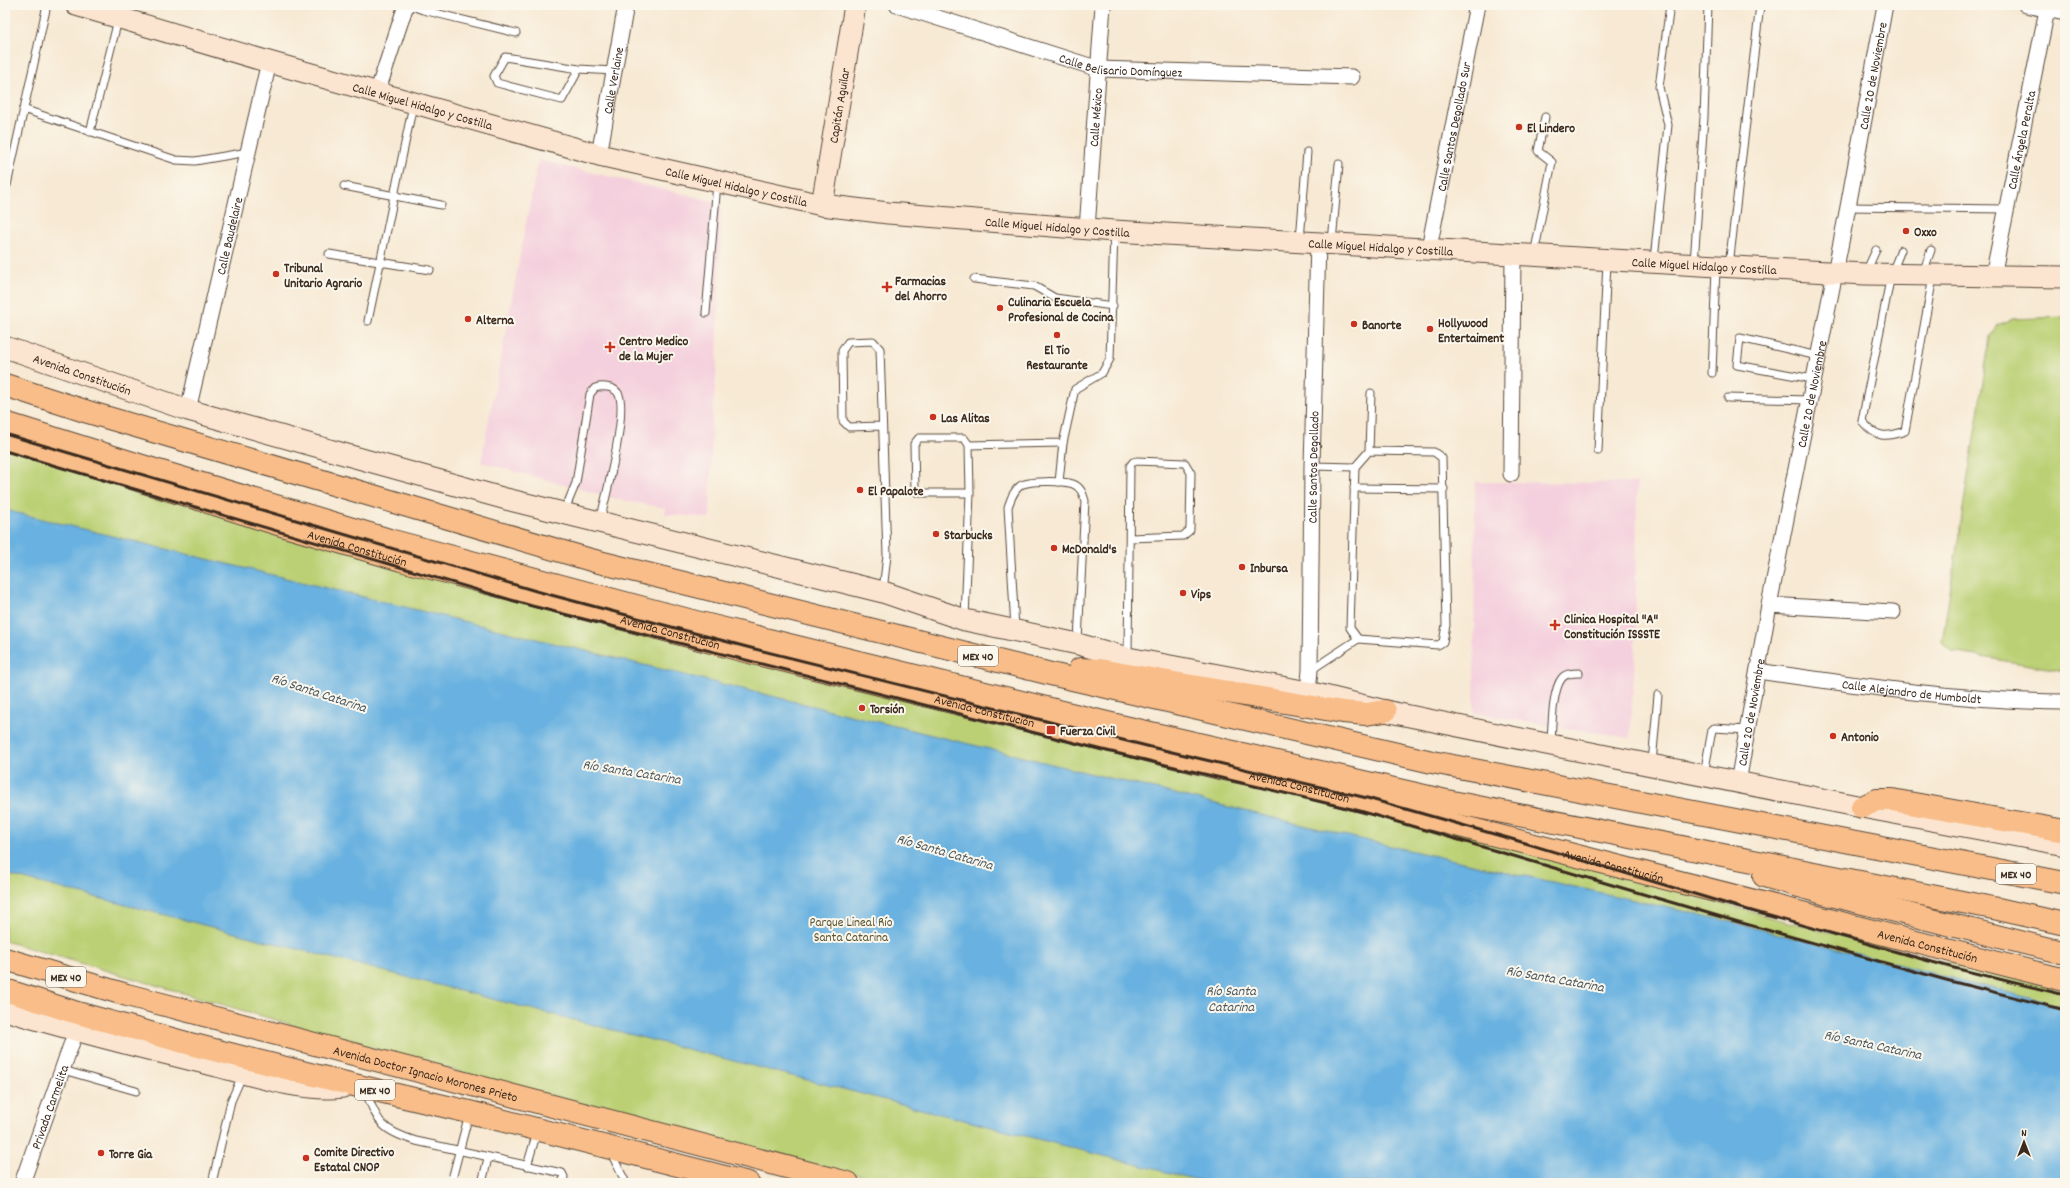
<svg xmlns="http://www.w3.org/2000/svg" width="2070" height="1188" font-family="Dekko,sans-serif">
	<style>
		.built { fill: #f4cfdd }
		.green { fill: #bbd074; stroke: #7b7d49 }
		.water { fill: #68b1e0; stroke: #526e7f }
		.lines { fill: none; stroke-linecap: round; stroke-linejoin: round }
		.lane-casing { stroke: #574739; stroke-width: 9 }
		.street-casing { stroke: #574739; stroke-width: 17 }
		.secondary-casing { stroke: #574739; stroke-width: 23 }
		.primary-casing { stroke: #574739; stroke-width: 24 }
		.highway-casing { stroke: #574739; stroke-width: 24 }
		.lane { stroke: #fff; stroke-width: 7 }
		.street { stroke: #fff; stroke-width: 15 }
		.secondary { stroke: #fce5d0; stroke-width: 21 }
		.primary { stroke: #f8bd89; stroke-width: 22 }
		.highway { stroke: #f8bd89; stroke-width: 22 }
		.rail { stroke: #3b2a1e; stroke-width: 3 }
		.poi-dot { fill: #c8321e; stroke: #fbf7ec; stroke-width: 1.5 }
		.labels { text-anchor: middle; stroke-width: 4; stroke-linejoin: round; paint-order: stroke }
		.shield { fill: #fbf7ec; stroke: #75685c; stroke-width: 1 }
		.shield-label { font-size: 12px; font-weight: bold; fill: #3b2a1e }
		.street-label { font-size: 13px; fill: #3b2a1e; stroke: #fbf7ec }
		.poi-label { font-size: 13px; font-weight: bold; fill: #3b2a1e; stroke: #fbf7ec; text-anchor: start }
		.park-label { font-size: 13px; fill: #5b5434; stroke: #fbf7ec }
		.water-label { font-size: 14px; font-style: italic; fill: #4b5962; stroke: #fbf7ec }
	</style>
	<rect width="100%" height="100%" fill="#fbf7ec"/>
	<filter id="ink" filterUnits="userSpaceOnUse"><feTurbulence type="fractalNoise" baseFrequency=".025" numOctaves="2"/><feDisplacementMap in="SourceGraphic" scale="8" xChannelSelector="R" yChannelSelector="G"/><feConvolveMatrix kernelMatrix="1 2 1 2 8 2 1 2 1" color-interpolation-filters="sRGB"/></filter>
	<filter id="wash" filterUnits="userSpaceOnUse"><feTurbulence type="fractalNoise" baseFrequency=".012" numOctaves="4" result="noise"/><feDisplacementMap in="SourceGraphic" scale="16" xChannelSelector="R" yChannelSelector="G"/><feGaussianBlur stdDeviation="0.9" result="paint"/><feColorMatrix in="noise" values="0 0 0 0 0 0 0 0 0 0 0 0 0 0 0 0 0 1.4 0 .05"/><feComposite in="paint" operator="in"/></filter>
	<g filter="url(#wash)">
		<rect width="100%" height="100%" fill="#f7e9d3"/>
		<g class="built">
			<path d="M538,160L721,203L717,366L712,420L710,518L665,514V508L616,499L481,462Z"/>
			<path d="M1475,482L1637,483L1635,660L1630,738L1474,713Z"/>
		</g>
		<g class="green">
			<path d="M2065,317V671L1952,652L1942,642L1990,337L1998,325L2012,319Z"/>
			<path d="M5,441L1488,837L1773,918L1967,967L2065,990V1183H897L803,1163L378,1050L5,941Z"/>
		</g>
		<path class="water" d="M5,510L1377,843L1728,921L2065,1007V1183H1209L5,874Z"/>
	</g>
	<g filter="url(#ink)">
		<g class="lines">
			<g class="lane-casing">
				<g id="lane">
					<path d="M409,5L423,10L516,33"/>
					<path d="M579,69L562,100L497,83L494,76L505,57L579,69L614,71"/>
					<path d="M23,109L176,160L195,161L248,152"/>
					<path d="M90,132L118,20"/>
					<path d="M7,185L47,5"/>
					<path d="M344,186L441,205"/>
					<path d="M1848,207L2006,209"/>
					<path d="M1300,240L1307,152"/>
					<path d="M1332,242L1339,164"/>
					<path d="M1901,250L1891,275L1862,421C1876,438 1886,438 1905,431L1933,277"/>
					<path d="M329,254L430,270"/>
					<path d="M1534,255L1552,162L1538,151L1545,117"/>
					<path d="M1654,260L1668,125L1659,87L1670,5"/>
					<path d="M1694,263L1704,117L1708,5"/>
					<path d="M1729,265L1760,5"/>
					<path d="M1866,272L1876,250"/>
					<path d="M1923,273L1931,250"/>
					<path d="M974,279L1034,286L1055,298L1113,306"/>
					<path d="M706,313L717,183"/>
					<path d="M368,321L413,105"/>
					<path d="M1712,373L1716,268"/>
					<path d="M1813,379L1737,365L1740,338L1818,356"/>
					<path d="M1728,398L1809,400"/>
					<path d="M881,426L849,427L843,421L842,351L848,342L873,341L880,349L887,555L883,591"/>
					<path d="M969,445L1063,443L1075,389L1102,373L1110,359L1114,232"/>
					<path d="M1369,451L1434,452L1442,458L1446,625L1443,642L1438,645L1358,639L1350,628L1355,467L1369,451L1371,393"/>
					<path d="M1598,451L1607,262"/>
					<path d="M1312,466L1355,467"/>
					<path d="M1059,482L1063,443"/>
					<path d="M1354,488L1444,489"/>
					<path d="M564,512L576,483L590,394L595,388C602,386 613,386 618,393C629,409 605,500 600,521"/>
					<path d="M965,618L970,493L969,445L964,438H919L914,444L915,490L918,493H970"/>
					<path d="M1015,629L1008,507C1011,499 1013,491 1020,486C1027,480 1064,481 1073,484C1081,487 1083,494 1085,501L1078,641"/>
					<path d="M1128,656L1130,466L1133,462L1137,461L1185,463L1191,473L1190,530L1183,536L1130,538"/>
					<path d="M1311,670L1358,639"/>
					<path d="M1551,743C1552,727 1552,690 1562,678C1566,673 1573,673 1579,673"/>
					<path d="M1652,763L1658,695"/>
					<path d="M1704,774L1712,730L1714,728L1747,730"/>
					<path d="M63,1070L136,1091"/>
					<path d="M366,1092C378,1124 383,1131 416,1141L562,1173L564,1177L562,1183"/>
					<path d="M611,1153L626,1183"/>
					<path d="M527,1166L537,1132"/>
					<path d="M212,1183L231,1101L242,1076"/>
					<path d="M451,1183L469,1114"/>
					<path d="M482,1183L488,1158"/>
				</g>
			</g>
			<g class="street-casing">
				<g id="street">
					<path id="s1" d="M897,5L1099,69L1352,77"/>
					<path d="M2026,5L2065,13"/>
					<path d="M377,93L406,5"/>
					<path id="s2" d="M599,155L626,5"/>
					<path id="s3" d="M1087,229L1103,5"/>
					<path id="s4" d="M1429,248L1477,5"/>
					<path id="s5" d="M1993,276L2048,5"/>
					<path id="s6" d="M188,410L269,62"/>
					<path d="M1511,474L1513,254"/>
					<path d="M1769,605L1893,612"/>
					<path id="s7" d="M1758,671C1861,686 1961,701 2065,702"/>
					<path id="s8" d="M1308,692L1310,670L1312,466L1318,242"/>
					<path id="s9" d="M1738,783L1769,605L1848,207L1885,5"/>
					<path id="s10" d="M22,1183L76,1031"/>
				</g>
			</g>
			<g class="secondary-casing">
				<g id="secondary">
					<path id="s11" d="M76,5L269,62L599,155L822,205L888,213L1114,231L1717,266L1865,274L2065,277"/>
					<path id="s12" d="M822,205L855,5"/>
					<path id="s13" d="M5,347L188,410L358,458L506,499L883,592L965,620L1078,644L1128,658L1308,692L1385,711L1551,745L1862,807L2065,845"/>
					<path d="M5,1010C75,1031 146,1049 217,1066C254,1076 304,1092 343,1087"/>
				</g>
			</g>
			<g class="primary-casing">
				<g id="primary">
					<path d="M5,423L155,470L393,541L696,622L1107,723L1442,800L1998,909L2065,924"/>
					<path d="M1862,807L1877,800H1892L2065,831"/>
					<path d="M1764,876L1823,893L2065,953"/>
				</g>
			</g>
			<g class="highway-casing">
				<g id="highway">
					<path d="M5,385L88,412L591,560L1055,675L1432,762L2065,883"/>
					<path id="s14" d="M5,438L278,524L401,560L741,650L1220,768L1287,782L2065,980"/>
					<path d="M1080,669L1099,670L1343,712L1366,714L1385,711"/>
					<path id="s15" d="M5,959L127,995L848,1183"/>
					<path d="M5,990L74,1012L194,1045L354,1085L469,1112L748,1183"/>
				</g>
			</g>
			<use href="#lane" class="lane"/>
			<use href="#street" class="street"/>
			<use href="#secondary" class="secondary"/>
			<use href="#primary" class="primary"/>
			<use href="#highway" class="highway"/>
			<g class="rail">
				<path d="M5,434L536,591L747,647L1155,748L1367,798L1515,840L1741,908L1950,967L2065,995"/>
				<path d="M5,451L532,606L1103,750L1360,811L1735,921L1946,980L2065,1010"/>
			</g>
		</g>
	</g>
	<g class="poi-dot">
		<circle cx="1519" cy="127" r="4"/>
		<circle cx="1906" cy="231" r="4"/>
		<circle cx="276" cy="274" r="4"/>
		<path d="M885 281h4v4h4v4h-4v4h-4v-4h-4v-4h4z"/>
		<circle cx="1000" cy="308" r="4"/>
		<circle cx="468" cy="319" r="4"/>
		<circle cx="1354" cy="324" r="4"/>
		<circle cx="1430" cy="329" r="4"/>
		<circle cx="1057" cy="335" r="4"/>
		<path d="M608 341h4v4h4v4h-4v4h-4v-4h-4v-4h4z"/>
		<circle cx="933" cy="417" r="4"/>
		<circle cx="860" cy="490" r="4"/>
		<circle cx="936" cy="534" r="4"/>
		<circle cx="1054" cy="548" r="4"/>
		<circle cx="1242" cy="567" r="4"/>
		<circle cx="1183" cy="593" r="4"/>
		<path d="M1553 619h4v4h4v4h-4v4h-4v-4h-4v-4h4z"/>
		<circle cx="862" cy="708" r="4"/>
		<rect x="1046" y="725" width="10" height="10" rx="2"/>
		<circle cx="1833" cy="736" r="4"/>
		<circle cx="101" cy="1153" r="4"/>
		<circle cx="306" cy="1158" r="4"/>
	</g>
	<g class="labels">
		<g class="shield">
			<rect x="958" y="646" width="40" height="20" rx="3"/>
			<rect x="1996" y="864" width="40" height="20" rx="3"/>
			<rect x="46" y="967" width="40" height="20" rx="3"/>
			<rect x="355" y="1080" width="40" height="20" rx="3"/>
		</g>
		<g class="shield-label">
			<text x="978" y="660">MEX 40</text>
			<text x="2016" y="878">MEX 40</text>
			<text x="66" y="981">MEX 40</text>
			<text x="375" y="1094">MEX 40</text>
		</g>
		<g class="street-label">
			<text dy="5" stroke="none"><textPath href="#s1" startOffset="233">Calle Belisario Domínguez</textPath></text>
			<text dy="5" stroke="none"><textPath href="#s9" startOffset="720">Calle 20 de Noviembre</textPath></text>
			<text dy="5" stroke="none"><textPath href="#s2" startOffset="76">Calle Verlaine</textPath></text>
			<text dy="5" stroke="none"><textPath href="#s12" startOffset="101">Capitán Aguilar</textPath></text>
			<text dy="5" stroke="none"><textPath href="#s11" startOffset="361">Calle Miguel Hidalgo y Costilla</textPath></text>
			<text dy="5" stroke="none"><textPath href="#s3" startOffset="112">Calle México</textPath></text>
			<text dy="5" stroke="none"><textPath href="#s4" startOffset="124">Calle Santos Degollado Sur</textPath></text>
			<text dy="5" stroke="none"><textPath href="#s5" startOffset="139">Calle Ángela Peralta</textPath></text>
			<text dy="5" stroke="none"><textPath href="#s11" startOffset="685">Calle Miguel Hidalgo y Costilla</textPath></text>
			<text dy="5" stroke="none"><textPath href="#s11" startOffset="1009">Calle Miguel Hidalgo y Costilla</textPath></text>
			<text dy="5" stroke="none"><textPath href="#s6" startOffset="179">Calle Baudelaire</textPath></text>
			<text dy="5" stroke="none"><textPath href="#s11" startOffset="1333">Calle Miguel Hidalgo y Costilla</textPath></text>
			<text dy="5" stroke="none"><textPath href="#s11" startOffset="1657">Calle Miguel Hidalgo y Costilla</textPath></text>
			<text dy="5" stroke="none"><textPath href="#s13" startOffset="82">Avenida Constitución</textPath></text>
			<text dy="5" stroke="none"><textPath href="#s9" startOffset="396">Calle 20 de Noviembre</textPath></text>
			<text dy="5" stroke="none"><textPath href="#s8" startOffset="225">Calle Santos Degollado</textPath></text>
			<text dy="5" stroke="none"><textPath href="#s14" startOffset="369">Avenida Constitución</textPath></text>
			<text dy="5" stroke="none"><textPath href="#s14" startOffset="693">Avenida Constitución</textPath></text>
			<text dy="5" stroke="none"><textPath href="#s7" startOffset="155">Calle Alejandro de Humboldt</textPath></text>
			<text dy="5" stroke="none"><textPath href="#s14" startOffset="1017">Avenida Constitución</textPath></text>
			<text dy="5" stroke="none"><textPath href="#s9" startOffset="72">Calle 20 de Noviembre</textPath></text>
			<text dy="5" stroke="none"><textPath href="#s14" startOffset="1341">Avenida Constitución</textPath></text>
			<text dy="5" stroke="none"><textPath href="#s14" startOffset="1665">Avenida Constitución</textPath></text>
			<text dy="5" stroke="none"><textPath href="#s14" startOffset="1989">Avenida Constitución</textPath></text>
			<text dy="5" stroke="none"><textPath href="#s15" startOffset="436">Avenida Doctor Ignacio Morones Prieto</textPath></text>
			<text dy="5" stroke="none"><textPath href="#s10" startOffset="81">Privada Carmelita</textPath></text>
		</g>
		<g class="poi-label">
			<text x="1527" y="132">El Lindero</text>
			<text x="1914" y="236">Oxxo</text>
			<text x="284" y="272">Tribunal<tspan x="284" dy="15">Unitario Agrario</tspan></text>
			<text x="895" y="285">Farmacias<tspan x="895" dy="15">del Ahorro</tspan></text>
			<text x="1008" y="306">Culinaria Escuela<tspan x="1008" dy="15">Profesional de Cocina</tspan></text>
			<text x="476" y="324">Alterna</text>
			<text x="1438" y="327">Hollywood<tspan x="1438" dy="15">Entertaiment</tspan></text>
			<text x="1362" y="329">Banorte</text>
			<text x="619" y="345">Centro Medico<tspan x="619" dy="15">de la Mujer</tspan></text>
			<text x="1057" y="354" text-anchor="middle">El Tio<tspan x="1057" dy="15">Restaurante</tspan></text>
			<text x="941" y="422">Las Alitas</text>
			<text x="868" y="495">El Papalote</text>
			<text x="944" y="539">Starbucks</text>
			<text x="1062" y="553">McDonald's</text>
			<text x="1250" y="572">Inbursa</text>
			<text x="1191" y="598">Vips</text>
			<text x="1564" y="623">Clinica Hospital "A"<tspan x="1564" dy="15">Constitución ISSSTE</tspan></text>
			<text x="870" y="713">Torsión</text>
			<text x="1060" y="735">Fuerza Civil</text>
			<text x="1841" y="741">Antonio</text>
			<text x="314" y="1156">Comite Directivo<tspan x="314" dy="15">Estatal CNOP</tspan></text>
			<text x="109" y="1158">Torre Gia</text>
		</g>
		<g class="park-label">
			<text x="851" y="926">Parque Lineal Río<tspan x="851" dy="15">Santa Catarina</tspan></text>
		</g>
		<g class="water-label">
			<text transform="translate(319 692) rotate(18)" y="5">Río Santa Catarina</text>
			<text transform="translate(632 771) rotate(9)" y="5">Río Santa Catarina</text>
			<text transform="translate(945 851) rotate(16)" y="5">Río Santa Catarina</text>
			<text transform="translate(1555 978) rotate(10)" y="5">Río Santa Catarina</text>
			<text x="1231" y="995">Río Santa<tspan x="1231" dy="16">Catarina</tspan></text>
			<text transform="translate(1873 1044) rotate(12)" y="5">Río Santa Catarina</text>
		</g>
	</g>
	<rect width="2070" height="1188" fill="none" stroke="#fbf7ec" stroke-width="20"/>
	<g transform="translate(2024 1142)" stroke="#fbf7ec" stroke-width="3" paint-order="stroke">
	<path d="M0-3L7 15L0 10L-7 15Z" fill="#3b2a1e"/>
	<text y="-6" font-size="11" font-weight="bold" text-anchor="middle" fill="#3b2a1e">N</text>
	</g>
</svg>
